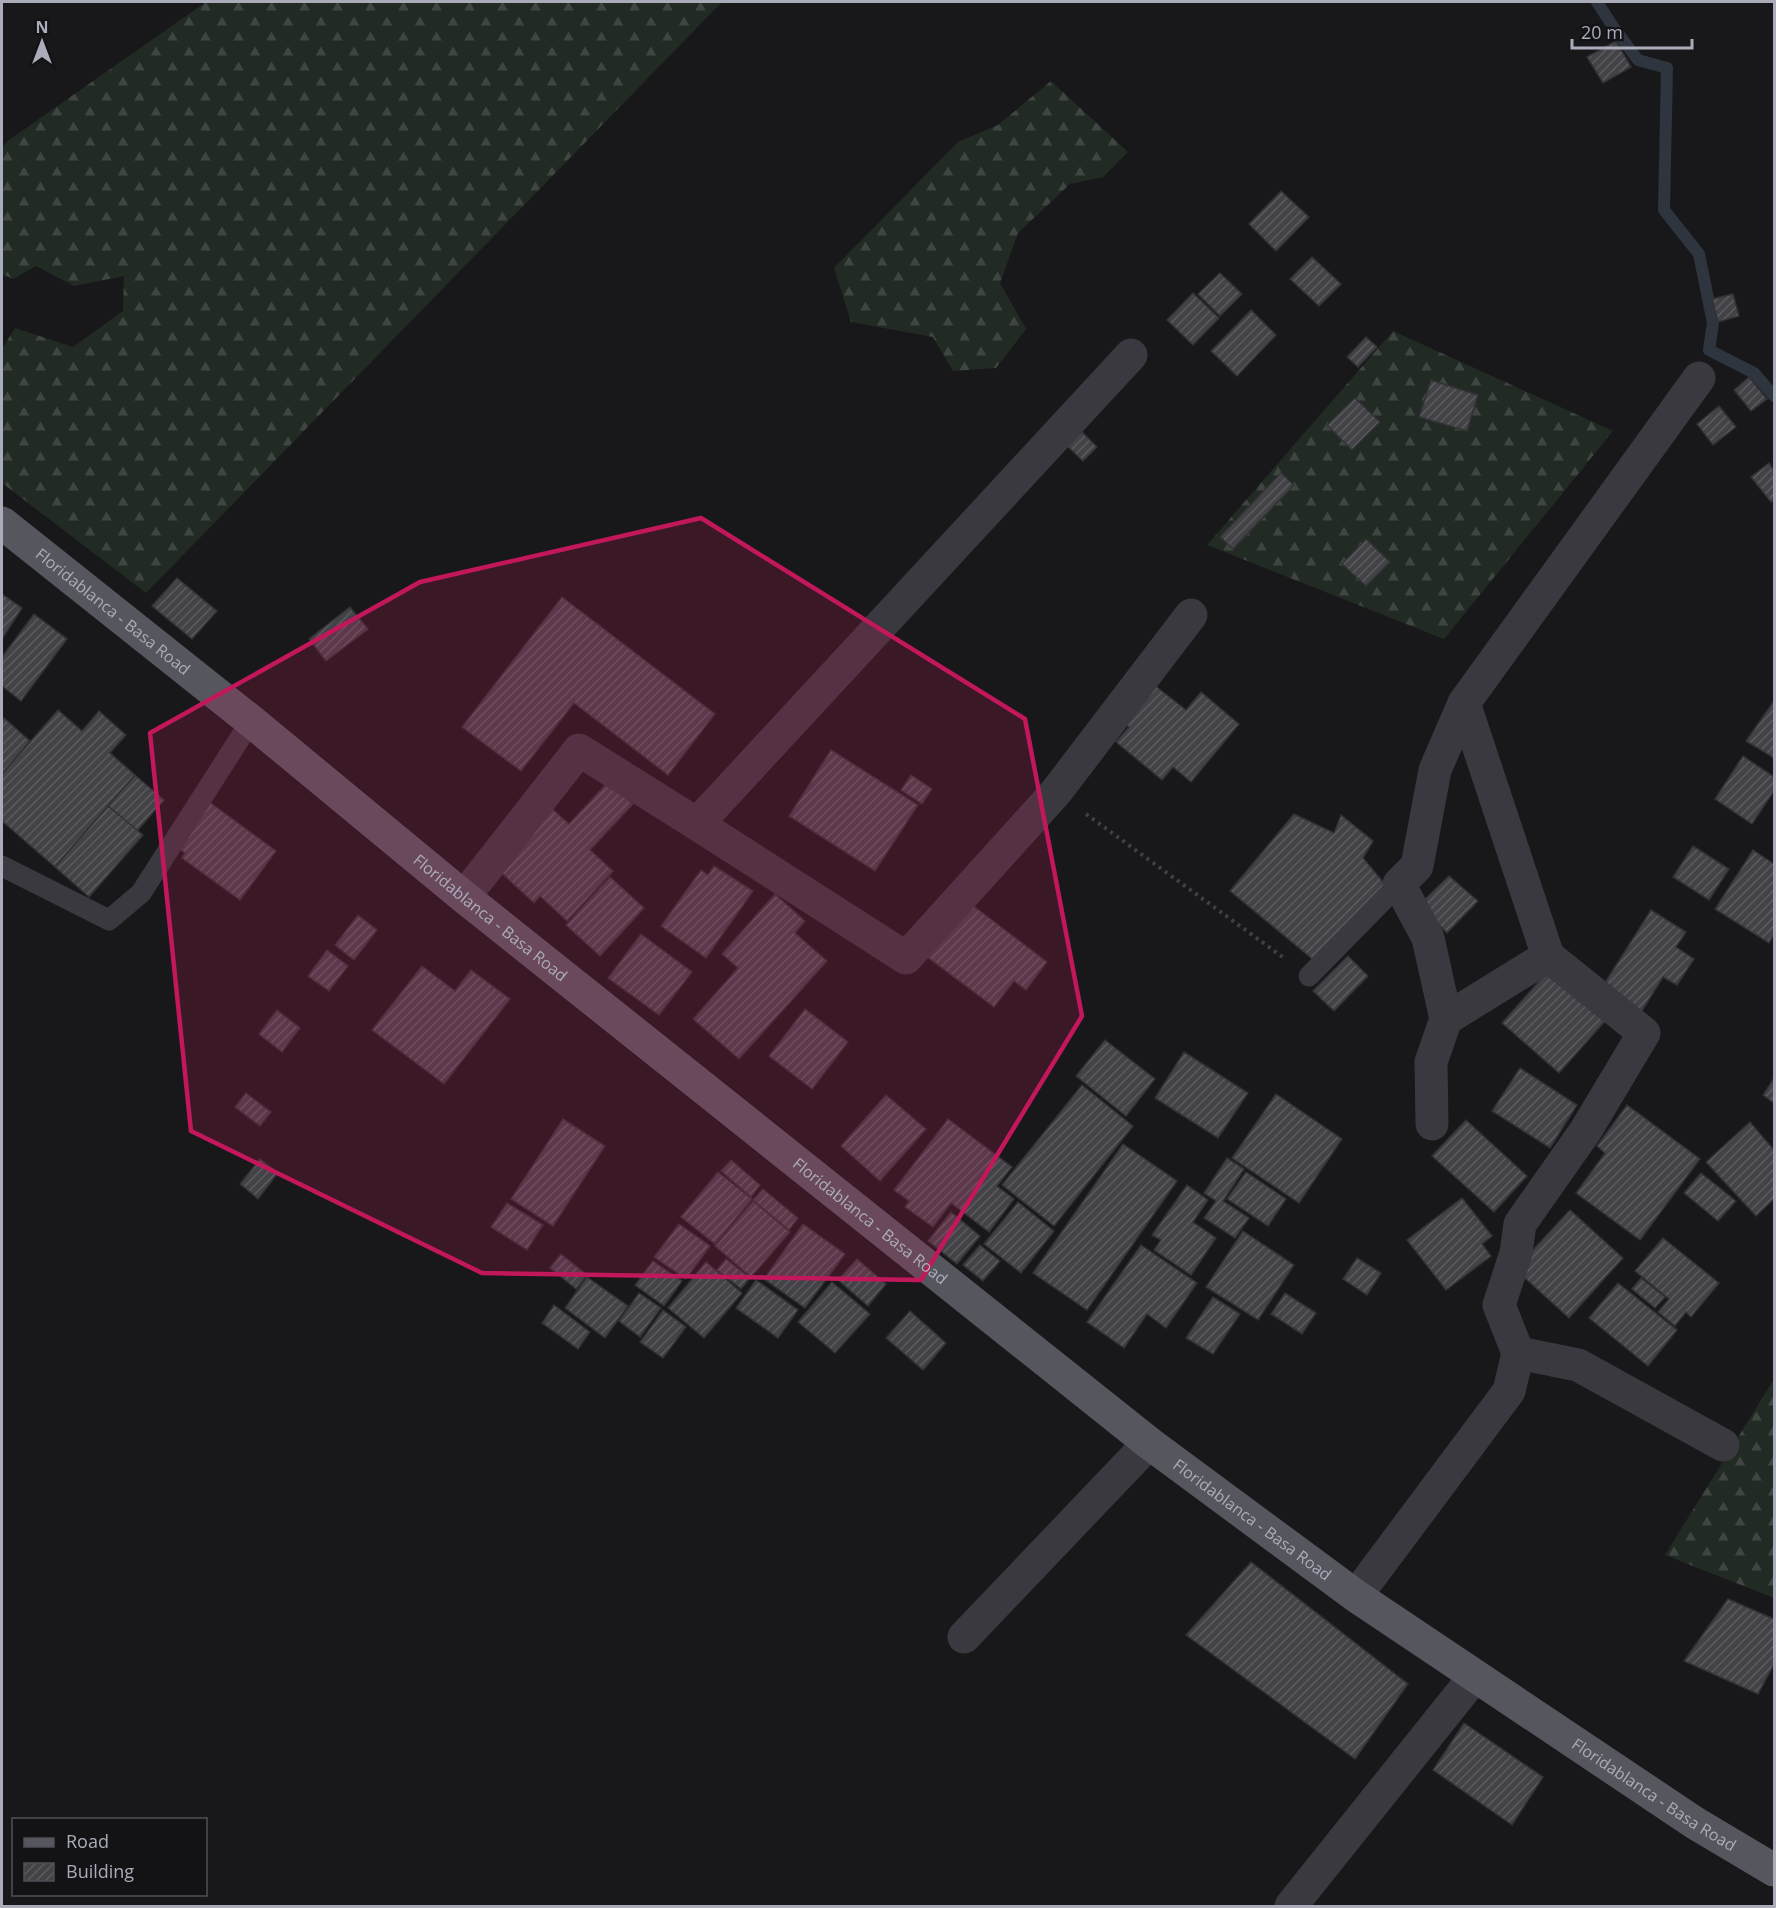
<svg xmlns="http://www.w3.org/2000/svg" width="1776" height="1908" font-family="'Open Sans',sans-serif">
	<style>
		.forest { fill: url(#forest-firs) }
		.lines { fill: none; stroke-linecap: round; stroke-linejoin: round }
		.stream { stroke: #2e353e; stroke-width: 12 }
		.building { fill: url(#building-hatch); stroke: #323236; stroke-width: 1.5 }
		.path { stroke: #3f4046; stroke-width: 4; stroke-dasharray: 3 4.5; stroke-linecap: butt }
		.service { stroke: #39393f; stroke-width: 21 }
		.minor { stroke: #39393f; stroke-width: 33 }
		.primary { stroke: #55565e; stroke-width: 33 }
		.marked { fill: #c2185b; fill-opacity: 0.2; stroke: #c2185b; stroke-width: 4.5; stroke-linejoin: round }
		.labels { text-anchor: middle; stroke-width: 6; stroke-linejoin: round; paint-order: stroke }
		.street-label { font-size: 16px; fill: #aaadb9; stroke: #131315 }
	</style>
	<defs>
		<pattern id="forest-firs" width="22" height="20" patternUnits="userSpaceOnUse" patternTransform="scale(1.5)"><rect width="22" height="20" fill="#222a24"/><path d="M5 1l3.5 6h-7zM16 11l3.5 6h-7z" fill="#3f4642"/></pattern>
		<pattern id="building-hatch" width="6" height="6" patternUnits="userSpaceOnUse" patternTransform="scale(1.5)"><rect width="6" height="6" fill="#424247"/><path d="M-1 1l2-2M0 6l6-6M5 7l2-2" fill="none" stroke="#5b5b5f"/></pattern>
	</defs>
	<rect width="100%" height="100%" fill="#18181a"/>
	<g class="forest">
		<path d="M206,2H722L146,593L2,483V349L15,328L73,347L123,311L124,276L74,286L36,266L13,279L2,274V147L9,140Z"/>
		<path d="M1051,81L1128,152L1103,177L1070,184L1018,233L1000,283L1026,329L996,368L953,371L933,337L851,322L834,268L958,142L998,125Z"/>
		<path d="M1393,331L1613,431L1444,639L1207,545Z"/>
		<path d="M1774,1379V1598L1665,1555Z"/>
	</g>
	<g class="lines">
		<path class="stream" d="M1597,2L1614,28L1638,60L1667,68L1664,210L1699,254L1713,323L1709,350L1754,373L1774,396"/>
	</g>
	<g class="building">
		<path d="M1616,41L1631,67L1603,83L1587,57Z"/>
		<path d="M1281,191L1309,217L1276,251L1249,224Z"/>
		<path d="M1312,257L1341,284L1319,306L1290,279Z"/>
		<path d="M1220,273L1242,294L1220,316L1198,294Z"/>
		<path d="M1193,293L1219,318L1193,345L1167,320Z"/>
		<path d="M1733,294L1739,316L1718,322L1712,299Z"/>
		<path d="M1251,310L1276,335L1237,376L1211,351Z"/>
		<path d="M1366,337L1377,347L1358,367L1347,357Z"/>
		<path d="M1749,377L1767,399L1751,411L1734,390Z"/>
		<path d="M1431,380L1478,395L1467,431L1419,417Z"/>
		<path d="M1355,398L1380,422L1352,450L1327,425Z"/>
		<path d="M1719,406L1736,427L1713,445L1697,424Z"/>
		<path d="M1078,428L1097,447L1083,461L1064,443Z"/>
		<path d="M1769,463L1774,471V500L1771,502L1751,477Z"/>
		<path d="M1281,473L1294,485L1233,549L1220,537Z"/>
		<path d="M1366,539L1390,562L1366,586L1342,564Z"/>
		<path d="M177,578L217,611L192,639L152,606Z"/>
		<path d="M2,594L22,608L2,639Z"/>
		<path d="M562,597L715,714L668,775L574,703L521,771L462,727Z"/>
		<path d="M350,607L368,629L326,661L309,639Z"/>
		<path d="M34,614L67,639L21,701L2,686V657Z"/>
		<path d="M1148,680L1186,710L1201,692L1239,724L1191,782L1173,767L1162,780L1116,742L1129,727L1117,717Z"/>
		<path d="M1774,701V758L1746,741Z"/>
		<path d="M58,710L82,731L99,711L126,735L110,753L135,775L55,867L2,821V774Z"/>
		<path d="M4,718L30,741L2,774V720Z"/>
		<path d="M831,750L918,805L875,871L789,816Z"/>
		<path d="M1743,756L1774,777V791L1752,824L1715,799Z"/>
		<path d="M135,775L164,800L137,831L108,806Z"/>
		<path d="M911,775L932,789L922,804L901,790Z"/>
		<path d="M608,782L633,804L590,850L613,871L567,921L540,896L534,903L494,866L550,807L569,824Z"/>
		<path d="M208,801L276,851L240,900L182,858L185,853L175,846Z"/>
		<path d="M108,806L143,835L89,897L55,867Z"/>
		<path d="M1294,814L1334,833L1341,815L1373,841L1363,858L1389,889L1316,962L1230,891Z"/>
		<path d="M1693,846L1729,869L1709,900L1673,877Z"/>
		<path d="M1753,850L1774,864V934L1769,943L1715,909Z"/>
		<path d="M714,866L753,891L706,958L661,926L701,870L708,875Z"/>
		<path d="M1449,876L1478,901L1447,933L1419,905Z"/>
		<path d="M610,877L644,908L600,956L566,925Z"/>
		<path d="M775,894L805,921L795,933L827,961L739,1059L693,1019L738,968L722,954Z"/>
		<path d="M967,901L1047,962L1026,990L1014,981L994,1007L926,956Z"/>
		<path d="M1651,910L1686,932L1676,947L1694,959L1677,985L1663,977L1640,1014L1601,989Z"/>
		<path d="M358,915L377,930L354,960L335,945Z"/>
		<path d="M641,934L692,972L659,1015L608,978Z"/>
		<path d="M327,950L348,966L329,991L308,976Z"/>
		<path d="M1348,956L1368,976L1334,1011L1313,991Z"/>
		<path d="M422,966L455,991L471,970L510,999L444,1084L372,1030Z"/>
		<path d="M1549,970L1606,1020L1559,1073L1502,1023Z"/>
		<path d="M805,1009L848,1042L812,1089L769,1056Z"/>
		<path d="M277,1010L300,1028L282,1052L259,1034Z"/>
		<path d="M1105,1040L1155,1079L1126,1116L1076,1076Z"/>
		<path d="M1184,1052L1248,1093L1218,1138L1155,1098Z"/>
		<path d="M1520,1068L1577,1105L1550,1148L1492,1111Z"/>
		<path d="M1774,1078V1103L1763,1095Z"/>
		<path d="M1082,1085L1133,1126L1054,1226L1002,1185Z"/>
		<path d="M246,1093L271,1112L260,1126L235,1107Z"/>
		<path d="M1276,1094L1342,1139L1299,1203L1232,1158Z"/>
		<path d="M886,1095L926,1129L880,1181L841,1146Z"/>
		<path d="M1627,1105L1700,1159L1640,1240L1576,1193L1605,1153L1597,1146Z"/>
		<path d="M563,1119L605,1146L553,1226L511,1199Z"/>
		<path d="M948,1119L1012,1167L997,1186L1014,1199L989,1232L951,1203L933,1227L905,1207L909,1201L894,1190Z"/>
		<path d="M1466,1120L1527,1176L1494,1212L1432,1156Z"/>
		<path d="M1750,1122L1774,1150V1199L1756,1216L1706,1162Z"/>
		<path d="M1123,1144L1177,1181L1087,1310L1033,1273Z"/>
		<path d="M1227,1158L1244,1169L1223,1201L1249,1218L1235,1238L1204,1218L1216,1201L1204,1193Z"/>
		<path d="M260,1159L278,1173L258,1199L240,1184Z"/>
		<path d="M731,1160L760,1185L751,1197L721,1171Z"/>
		<path d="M718,1172L752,1199L715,1244L681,1217Z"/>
		<path d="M1246,1172L1286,1199L1268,1226L1227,1199Z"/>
		<path d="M1701,1173L1736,1201L1718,1221L1684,1193Z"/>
		<path d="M1187,1185L1208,1200L1193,1222L1216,1238L1191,1275L1154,1250L1161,1240L1152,1235Z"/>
		<path d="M763,1189L798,1218L789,1230L753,1200Z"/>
		<path d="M1462,1198L1492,1236L1482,1244L1491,1256L1446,1290L1407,1240Z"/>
		<path d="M753,1201L790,1232L751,1277L715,1246Z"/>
		<path d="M1018,1202L1054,1231L1021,1273L984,1244Z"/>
		<path d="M507,1203L543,1225L527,1250L491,1227Z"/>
		<path d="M1570,1210L1623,1258L1569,1318L1515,1269Z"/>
		<path d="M951,1212L980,1236L957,1264L928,1241Z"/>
		<path d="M679,1224L710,1246L686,1279L654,1257Z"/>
		<path d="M803,1224L845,1254L805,1308L764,1279Z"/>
		<path d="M1243,1231L1294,1265L1258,1320L1206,1287Z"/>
		<path d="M1663,1238L1719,1283L1691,1317L1686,1312L1675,1326L1658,1312L1669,1299L1635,1271Z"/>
		<path d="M980,1245L1000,1261L983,1281L963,1265Z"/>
		<path d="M1141,1245L1197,1283L1166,1328L1147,1314L1124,1348L1087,1322Z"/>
		<path d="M561,1254L587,1275L576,1289L550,1268Z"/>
		<path d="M1357,1258L1381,1273L1367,1295L1343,1279Z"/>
		<path d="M726,1259L750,1278L741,1289L717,1270Z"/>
		<path d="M857,1259L886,1284L868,1306L838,1280Z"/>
		<path d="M653,1261L682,1281L664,1306L635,1285Z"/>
		<path d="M706,1262L742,1293L704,1338L668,1308Z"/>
		<path d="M587,1277L628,1306L605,1338L565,1308Z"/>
		<path d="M1641,1278L1665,1297L1655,1308L1632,1289Z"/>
		<path d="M756,1280L798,1310L778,1338L736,1308Z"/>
		<path d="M832,1282L870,1314L835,1353L798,1322Z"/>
		<path d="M1618,1283L1677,1330L1648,1366L1589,1318Z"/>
		<path d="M639,1293L661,1308L640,1337L619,1321Z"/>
		<path d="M1285,1293L1316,1313L1302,1334L1271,1314Z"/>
		<path d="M1213,1297L1240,1314L1213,1354L1186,1338Z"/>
		<path d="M554,1305L590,1332L578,1349L542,1323Z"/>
		<path d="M663,1310L686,1327L663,1358L640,1342Z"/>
		<path d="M910,1311L946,1343L923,1370L886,1338Z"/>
		<path d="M1251,1562L1408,1684L1355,1759L1186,1635Z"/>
		<path d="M1728,1599L1774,1619V1664L1758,1694L1684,1661Z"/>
		<path d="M1464,1723L1543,1777L1512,1825L1433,1770Z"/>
	</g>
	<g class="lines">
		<path class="path" d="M1086,814L1284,958"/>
		<g class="service">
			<path d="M2,866L109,920L141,893L251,721"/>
			<path d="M1309,976L1399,884"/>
		</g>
		<g class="minor">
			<path d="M1464,703L1699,378"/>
			<path d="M697,824L906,958L1056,792L1191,615"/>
			<path d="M464,897L579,750L697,824L1131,355"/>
			<path d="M1432,1124L1431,1062L1446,1019L1548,956"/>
			<path d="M1518,1353L1578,1365L1723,1445"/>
			<path d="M1356,1596L1509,1391L1518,1353L1499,1305L1516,1253L1520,1224L1586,1130L1644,1033L1548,956L1464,703L1435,770L1417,866L1399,884L1428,938L1446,1019"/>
			<path d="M964,1637L1149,1443"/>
			<path d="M1291,1906L1475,1676"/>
		</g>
		<path class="primary" id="s1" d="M2,523L251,721L464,897L1149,1443L1356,1596L1695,1823L1774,1870"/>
	</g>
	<path class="marked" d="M701,518L1025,719L1082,1016L921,1280L482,1273L191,1131L150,733L420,582Z"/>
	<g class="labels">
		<g class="street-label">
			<text dy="6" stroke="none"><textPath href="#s1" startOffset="142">Floridablanca - Basa Road</textPath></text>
			<text dy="6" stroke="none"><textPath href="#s1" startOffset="628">Floridablanca - Basa Road</textPath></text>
			<text dy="6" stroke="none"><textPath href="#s1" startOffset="1114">Floridablanca - Basa Road</textPath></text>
			<text dy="6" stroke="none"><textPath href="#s1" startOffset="1599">Floridablanca - Basa Road</textPath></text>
			<text dy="6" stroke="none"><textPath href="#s1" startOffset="2086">Floridablanca - Basa Road</textPath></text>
		</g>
	</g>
	<rect width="1776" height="1908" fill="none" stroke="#aaadb9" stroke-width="6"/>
	<rect x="12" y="1818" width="195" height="78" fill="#131315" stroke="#4f5157" stroke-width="1.5"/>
	<rect x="24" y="1838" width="30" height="9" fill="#55565e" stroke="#4f5157" stroke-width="1.5"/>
	<text x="66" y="1848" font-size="18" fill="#aaadb9">Road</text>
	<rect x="24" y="1863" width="30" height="18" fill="url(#building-hatch)" stroke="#4f5157" stroke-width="1.5"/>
	<text x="66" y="1878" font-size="18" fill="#aaadb9">Building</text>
	<g transform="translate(42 42)" stroke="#131315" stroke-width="4.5" paint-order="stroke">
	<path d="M0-4.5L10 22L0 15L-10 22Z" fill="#aaadb9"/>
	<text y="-9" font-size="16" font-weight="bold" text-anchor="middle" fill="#aaadb9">N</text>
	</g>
	<path d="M1572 39v9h120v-9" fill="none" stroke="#aaadb9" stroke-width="3"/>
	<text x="1581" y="39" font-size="18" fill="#aaadb9" stroke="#131315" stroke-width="4.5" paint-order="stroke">20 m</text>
</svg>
